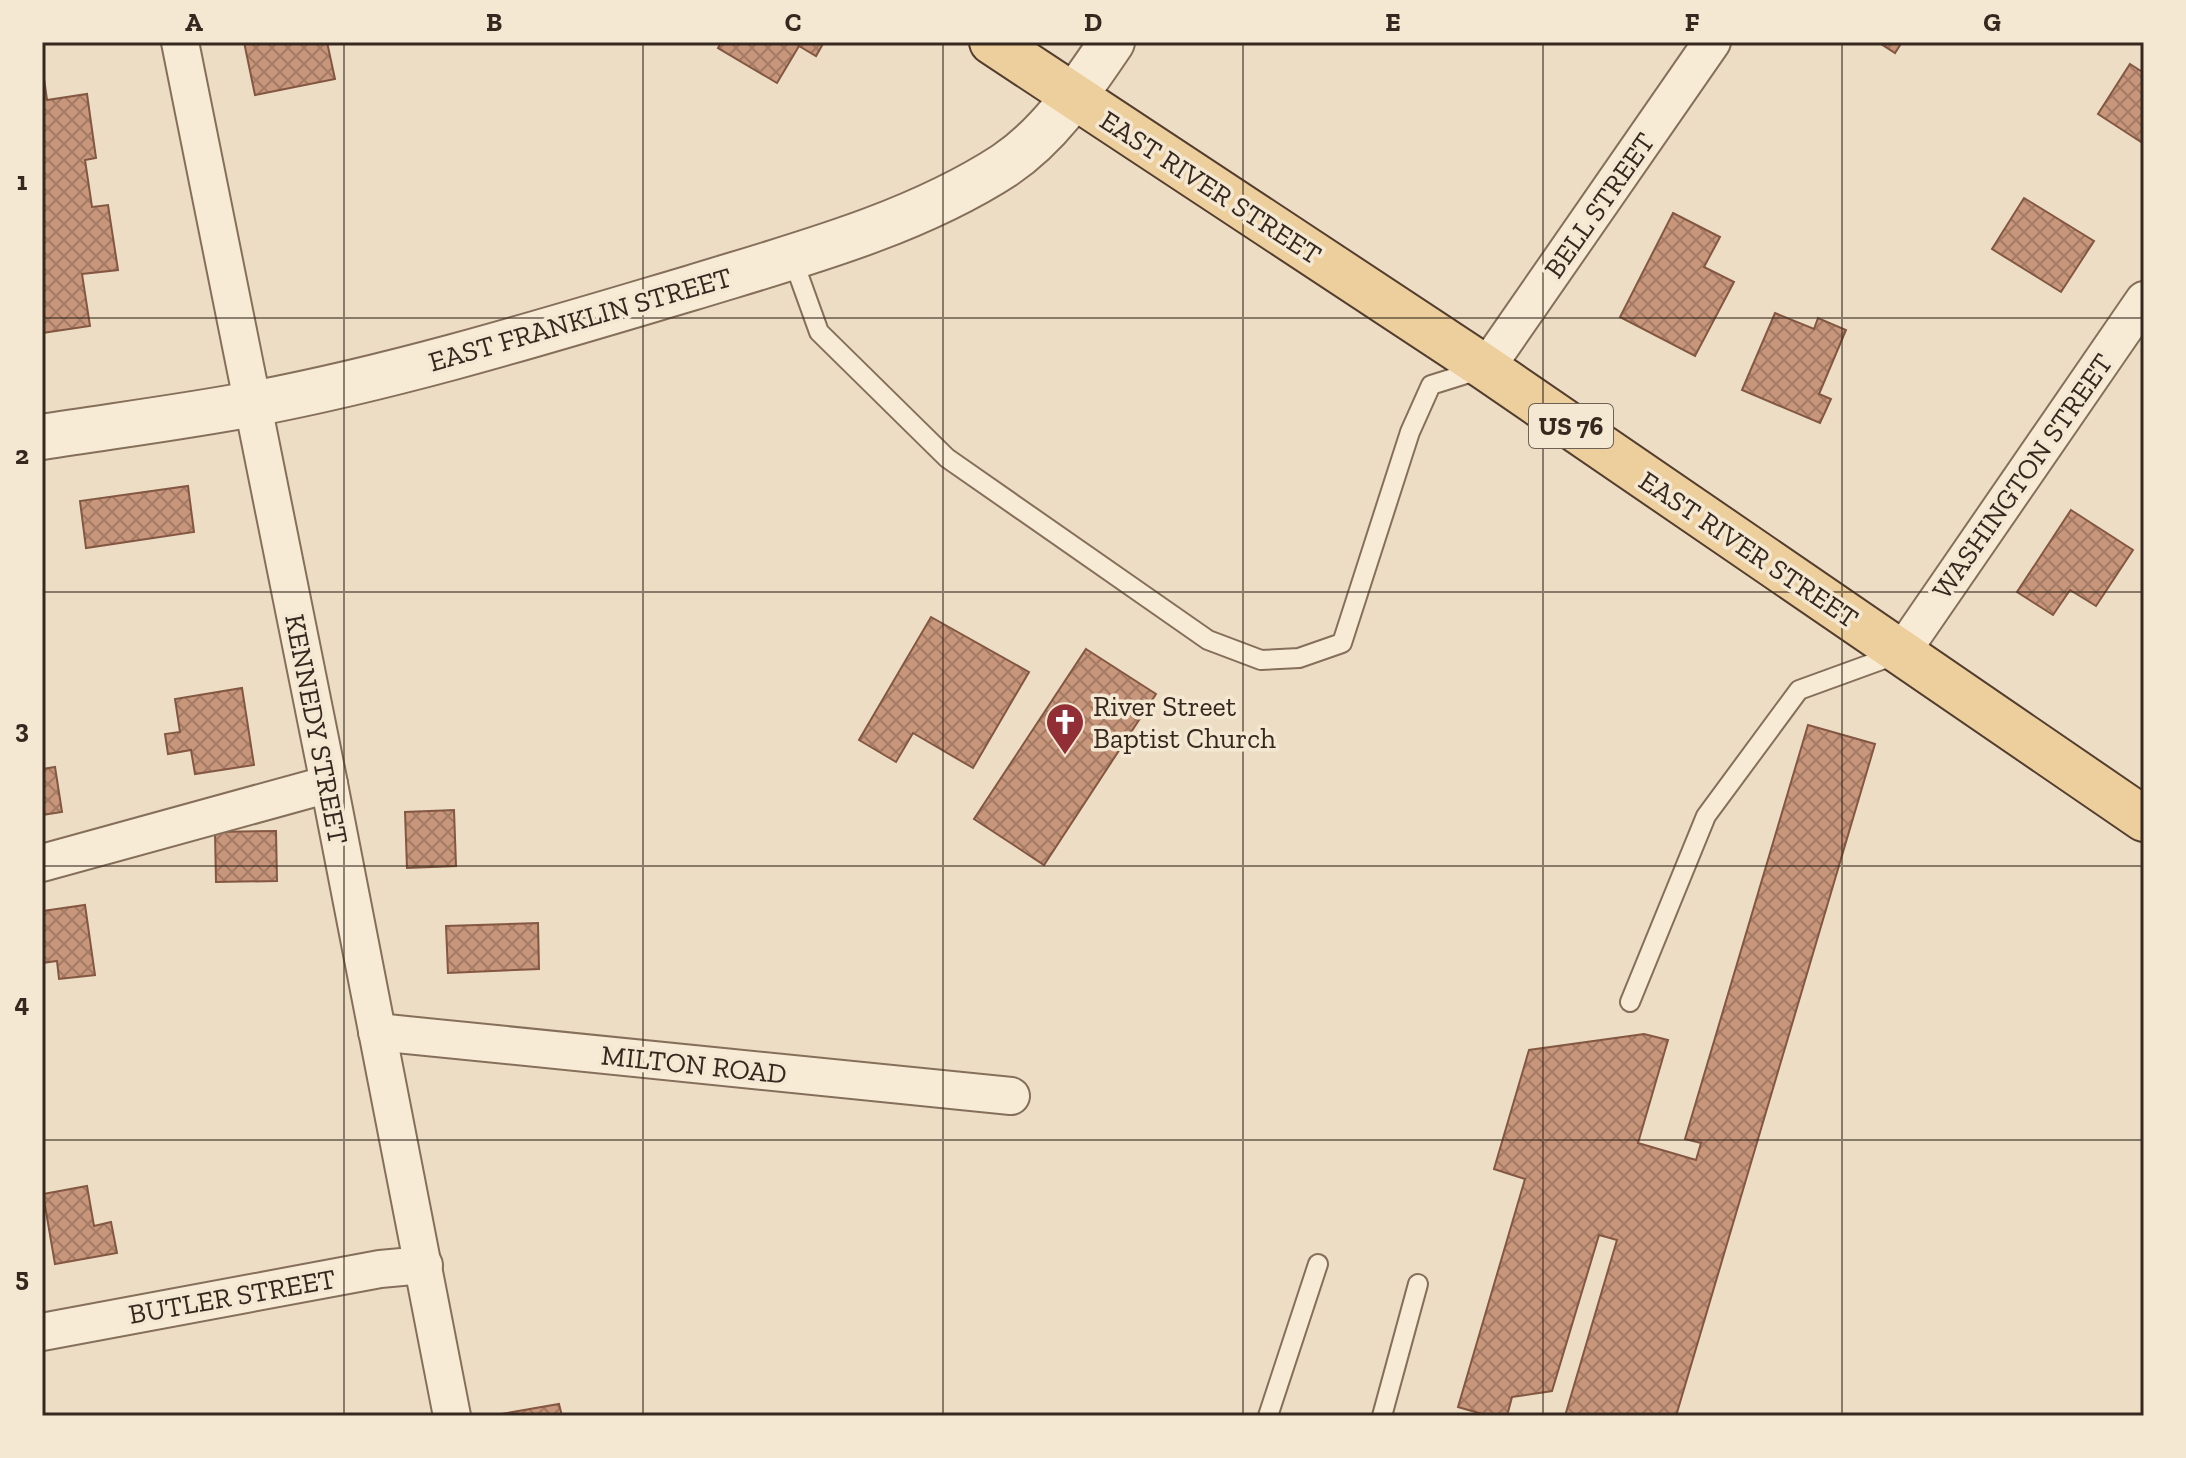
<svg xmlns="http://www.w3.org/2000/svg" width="2186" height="1458" font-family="'Zilla Slab',serif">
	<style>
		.building { fill: url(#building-cross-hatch); stroke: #835742; stroke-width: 2 }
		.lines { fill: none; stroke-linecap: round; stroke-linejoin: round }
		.service-casing { stroke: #856f5b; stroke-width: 22 }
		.minor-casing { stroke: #856f5b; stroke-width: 40 }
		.tertiary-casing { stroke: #856f5b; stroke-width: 48 }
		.primary-casing { stroke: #533d2f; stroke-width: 48 }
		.service { stroke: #f7ebd6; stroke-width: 18 }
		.minor { stroke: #f7ebd6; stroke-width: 36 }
		.tertiary { stroke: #f7ebd6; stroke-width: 44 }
		.primary { stroke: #edcf9d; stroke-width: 44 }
		.grid { fill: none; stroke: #36281e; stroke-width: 2; stroke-opacity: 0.55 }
		.labels { text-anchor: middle; stroke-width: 7; stroke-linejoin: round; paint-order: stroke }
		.shield { fill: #f4e8d3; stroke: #6f6254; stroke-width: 2 }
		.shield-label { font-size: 26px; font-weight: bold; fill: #36281e }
		.street-label { font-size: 28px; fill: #36281e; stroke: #f4e8d3 }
		.poi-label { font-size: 28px; fill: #36281e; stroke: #f4e8d3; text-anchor: start }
		.neatline { fill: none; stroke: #36281e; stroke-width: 3 }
		.grid-label { font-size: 26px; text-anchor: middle; font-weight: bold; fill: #36281e }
	</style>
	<defs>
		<pattern id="building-cross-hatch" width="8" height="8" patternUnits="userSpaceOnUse" patternTransform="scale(2)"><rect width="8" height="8" fill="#c8967b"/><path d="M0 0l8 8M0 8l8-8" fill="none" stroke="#a37a64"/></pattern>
	</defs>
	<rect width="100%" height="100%" fill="#ecddc4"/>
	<g class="building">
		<path d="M244,42H327L335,79L255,95Z"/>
		<path d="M721,42H824L816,56L799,46L777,83L718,48Z"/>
		<path d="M1878,42H1902L1895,53Z"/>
		<path d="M42,64L47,100L87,94L96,158L85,160L92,207L108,205L118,270L82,274L90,326L42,333Z"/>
		<path d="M2130,64L2144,73V144L2098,114Z"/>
		<path d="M2024,198L2094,241L2061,292L1992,249Z"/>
		<path d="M1673,213L1720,237L1704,267L1734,282L1695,356L1620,317Z"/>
		<path d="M1775,313L1814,329L1818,318L1846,330L1819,394L1831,399L1820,423L1742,390Z"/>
		<path d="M188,486L194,532L86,548L80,501Z"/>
		<path d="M2071,510L2133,550L2096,606L2070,590L2053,615L2017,592Z"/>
		<path d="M931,617L1029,672L973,768L913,733L896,762L859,740Z"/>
		<path d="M1086,649L1156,694L1044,865L974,819Z"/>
		<path d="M242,688L254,765L195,774L191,750L168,754L165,734L180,732L175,699Z"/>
		<path d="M1808,725L1875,744L1676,1416H1565L1617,1240L1599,1235L1552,1391L1512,1397L1507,1416H1489L1458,1407L1525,1179L1494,1169L1529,1050L1644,1034L1668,1040L1638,1143L1696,1160L1701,1143L1685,1139Z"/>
		<path d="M55,767L62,812L42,815V769Z"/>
		<path d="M454,810L456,866L407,868L405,812Z"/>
		<path d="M276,831L277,881L216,882L215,832Z"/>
		<path d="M85,905L95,975L59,979L57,961L42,963V911Z"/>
		<path d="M538,923L539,969L448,973L446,926Z"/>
		<path d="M87,1186L94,1226L111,1222L117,1253L55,1264L43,1194Z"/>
		<path d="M559,1404L562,1416H489Z"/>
	</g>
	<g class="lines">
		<g class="service-casing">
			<g id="service">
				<path d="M792,257L819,332L947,458L1208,640L1261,660L1299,658L1342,643L1410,432L1431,385L1479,370"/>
				<path d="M1630,1002L1706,816L1799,690L1898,654"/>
				<path d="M1268,1416L1318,1264"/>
				<path d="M1382,1416L1418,1284"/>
			</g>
		</g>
		<g class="minor-casing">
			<g id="minor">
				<path d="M180,42L329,784L452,1416"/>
				<path d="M1486,368L1712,42"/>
				<path d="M1901,653L2144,300"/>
				<path d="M42,863L329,784"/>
				<path d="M377,1032L1011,1096"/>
				<path d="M42,1332L380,1269L424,1265"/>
			</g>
		</g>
		<g class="tertiary-casing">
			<path id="tertiary" d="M42,437C112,426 182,417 252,404C400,376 546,331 691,288C795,256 913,225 1005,165C1051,134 1082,86 1112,42"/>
		</g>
		<g class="primary-casing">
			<path id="primary" d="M992,42L1486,368L2144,819"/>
		</g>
		<use href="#service" class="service"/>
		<use href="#minor" class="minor"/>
		<use href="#tertiary" class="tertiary"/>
		<use href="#primary" class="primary"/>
	</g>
	<path class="grid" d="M344,42V1416M643,42V1416M943,42V1416M1243,42V1416M1543,42V1416M1842,42V1416M42,318H2144M42,592H2144M42,866H2144M42,1140H2144"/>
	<defs>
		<g id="church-pin" transform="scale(2)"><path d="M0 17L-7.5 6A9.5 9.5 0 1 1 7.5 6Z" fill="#912e36" stroke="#f4e8d3"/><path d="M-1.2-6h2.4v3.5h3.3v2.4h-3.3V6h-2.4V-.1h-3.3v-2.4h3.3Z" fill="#fff"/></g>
	</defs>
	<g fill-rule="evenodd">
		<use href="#church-pin" x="1065" y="722"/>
	</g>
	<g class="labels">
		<rect class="shield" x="1529" y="404" width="84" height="44" rx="6"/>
		<g class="shield-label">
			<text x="1571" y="435">US 76</text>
		</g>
		<g class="street-label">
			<text transform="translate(1211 187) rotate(33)" y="10">EAST RIVER STREET</text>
			<text transform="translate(1599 205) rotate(-55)" y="10">BELL STREET</text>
			<text transform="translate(580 319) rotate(-16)" y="10">EAST FRANKLIN STREET</text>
			<text transform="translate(2022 476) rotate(-55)" y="10">WASHINGTON STREET</text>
			<text transform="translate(1749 549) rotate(34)" y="10">EAST RIVER STREET</text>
			<text transform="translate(317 729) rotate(79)" y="10">KENNEDY STREET</text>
			<text transform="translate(694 1064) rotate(6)" y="10">MILTON ROAD</text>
			<text transform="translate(232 1296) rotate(-10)" y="10">BUTLER STREET</text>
		</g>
		<g class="poi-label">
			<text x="1093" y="716">River Street<tspan x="1093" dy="32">Baptist Church</tspan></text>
		</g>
	</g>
	<rect width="2186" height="1458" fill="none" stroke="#f4e8d3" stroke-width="88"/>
	<rect x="44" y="44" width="2098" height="1370" class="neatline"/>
	<g class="grid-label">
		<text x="194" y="31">A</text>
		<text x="494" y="31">B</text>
		<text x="793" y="31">C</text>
		<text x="1093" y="31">D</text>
		<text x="1393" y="31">E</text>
		<text x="1692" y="31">F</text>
		<text x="1992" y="31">G</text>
		<text x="22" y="190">1</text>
		<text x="22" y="464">2</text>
		<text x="22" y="738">3</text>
		<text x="22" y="1012">4</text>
		<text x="22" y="1286">5</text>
	</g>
</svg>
